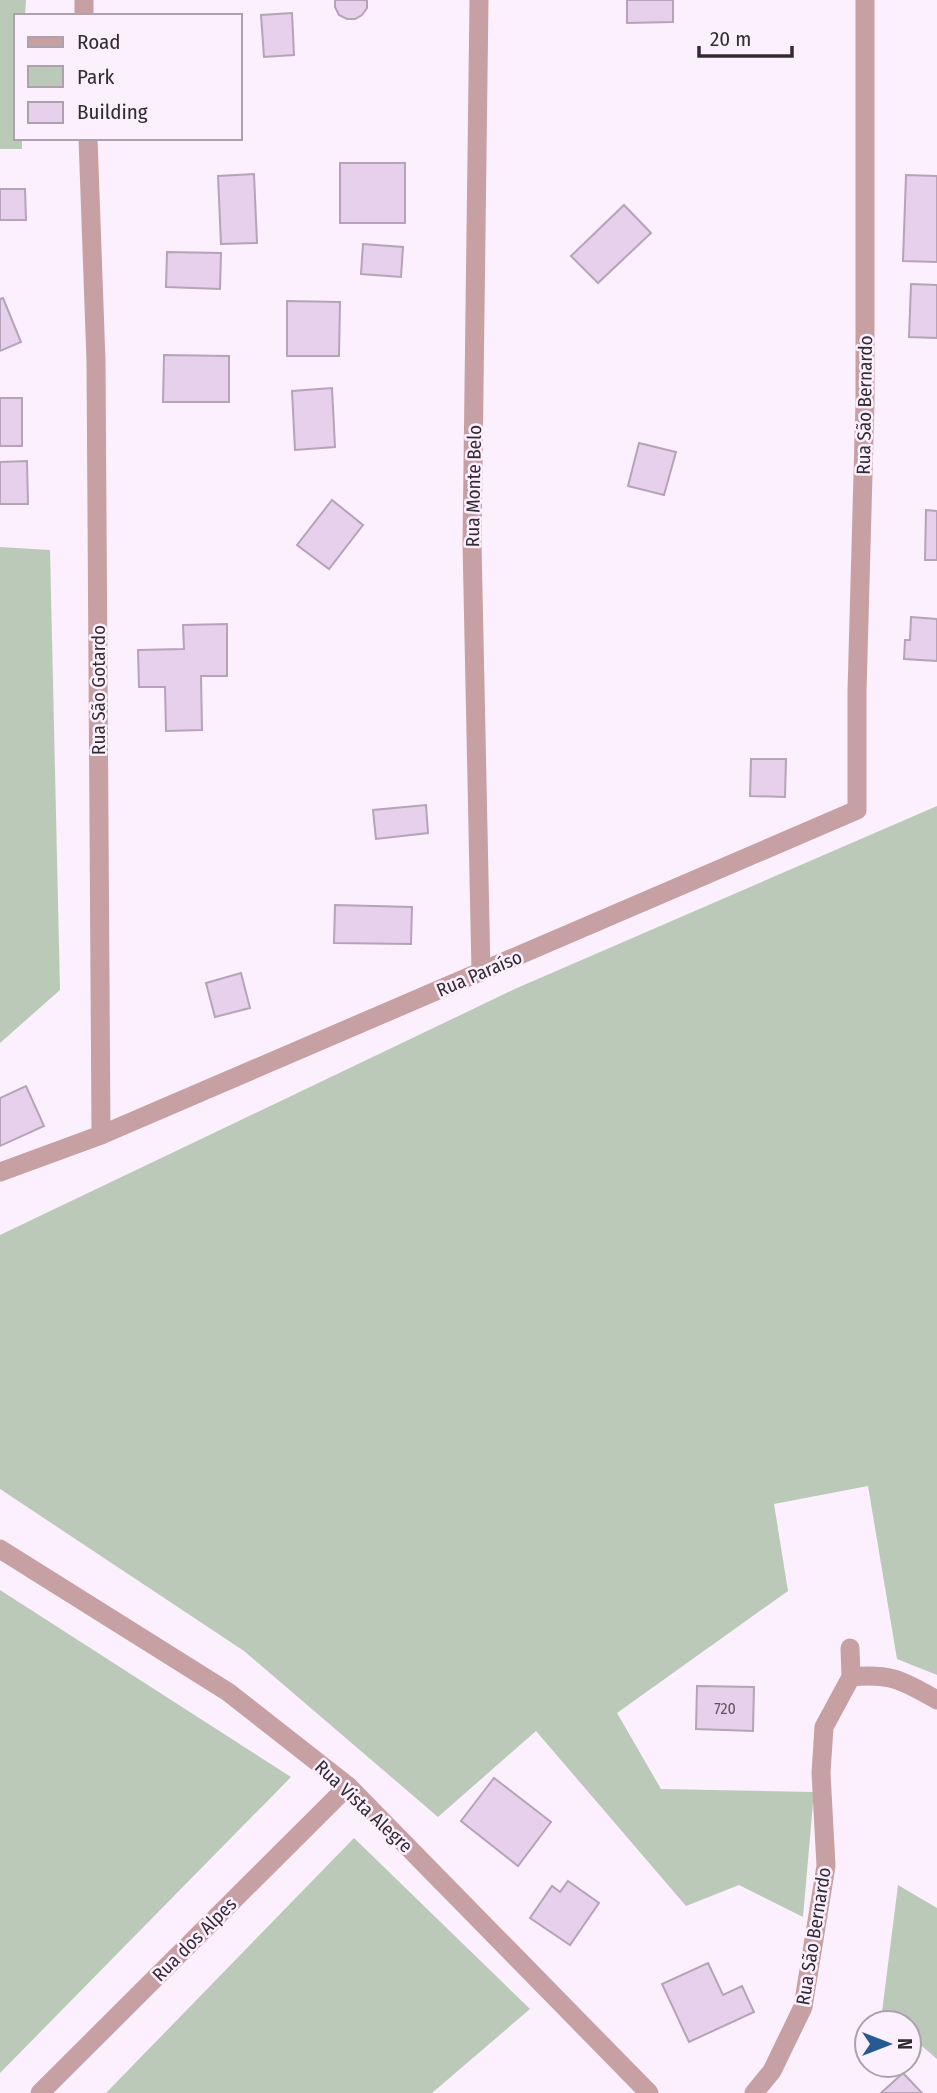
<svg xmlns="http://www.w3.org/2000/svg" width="937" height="2093" font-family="'Fira Sans Condensed',sans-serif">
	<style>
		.green { fill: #bbc9b8 }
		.building { fill: #e7d0eb; stroke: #b6a3b9; stroke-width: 2 }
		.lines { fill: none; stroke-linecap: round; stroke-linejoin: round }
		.minor { stroke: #c7a0a3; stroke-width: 19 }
		.labels { text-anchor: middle; stroke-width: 5; stroke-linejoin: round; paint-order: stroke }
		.number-label { font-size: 16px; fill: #605462 }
		.street-label { font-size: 19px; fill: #332b34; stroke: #fcf0fe }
	</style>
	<rect width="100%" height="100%" fill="#fcf0fe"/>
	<g class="green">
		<path d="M0,0H26L25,16H16V138H22V149H0Z"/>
		<path d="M0,547L50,550L60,990L0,1043Z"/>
		<path d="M937,806V1675L897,1659L868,1486L774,1504L788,1591L617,1713L661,1789L814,1792L803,1917L739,1885L686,1906L536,1731L438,1817L244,1651L0,1489V1235L517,988Z"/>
		<path d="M0,1590L291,1777L0,2073Z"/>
		<path d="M354,1838L530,2009L432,2093H106Z"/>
		<path d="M898,1885L937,1908V2059L909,2035V2023H895L882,2012Z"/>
	</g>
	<g class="building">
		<path d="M335,0H367V8L362,15L355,19H347L339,15L335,7Z"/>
		<path d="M627,0H673V22L627,23Z"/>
		<path d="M292,13L294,55L264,57L261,15Z"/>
		<rect x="340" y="163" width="65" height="60"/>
		<path d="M254,174L257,243L221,244L218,176Z"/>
		<path d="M906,175L937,176V262L903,261Z"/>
		<path d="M0,189H25L26,220H0Z"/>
		<path d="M624,205L651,233L598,283L571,256Z"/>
		<path d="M363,244L403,247L401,277L361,274Z"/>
		<path d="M167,252L221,253L220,289L166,287Z"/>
		<path d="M911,284L937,285V338L909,337Z"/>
		<path d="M3,298L21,342L0,351V299Z"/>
		<path d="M287,301L340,302L339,356H287Z"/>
		<path d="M164,355L229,356V402H163Z"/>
		<path d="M332,388L335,447L295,450L292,391Z"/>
		<rect x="0" y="398" width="22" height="48"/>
		<path d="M639,443L676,452L664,495L628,486Z"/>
		<path d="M27,461L28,504H0V462Z"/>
		<path d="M332,500L363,525L329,569L297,545Z"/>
		<path d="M926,510L937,511V560H925Z"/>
		<path d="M911,617L937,619V661L904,659L905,640H910Z"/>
		<path d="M227,624V676H201L202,730L166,731L165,687H139L138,650L184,649L183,625Z"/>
		<path d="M751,759H786L785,797L750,796Z"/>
		<path d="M426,805L428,833L376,839L373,810Z"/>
		<path d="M335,905L412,907L411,944L334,943Z"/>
		<path d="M241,973L250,1008L215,1017L206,983Z"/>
		<path d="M26,1086L44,1126L0,1146V1098Z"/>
		<path d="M697,1686L754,1687L753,1731L696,1729Z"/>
		<path d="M494,1778L551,1822L518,1866L461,1821Z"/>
		<path d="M568,1881L599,1903L570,1945L530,1918L552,1886L560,1892Z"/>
		<path d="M708,1963L723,1995L742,1986L754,2012L689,2042L662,1984Z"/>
		<path d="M903,2073L922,2093H881Z"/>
	</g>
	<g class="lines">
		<g class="minor">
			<path d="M84,0V16"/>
			<path d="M479,0L472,543L481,972"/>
			<path d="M101,1135L857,810V692L865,402V0"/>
			<path d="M0,1172L101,1135L96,361L88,138"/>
			<path d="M0,1549L228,1692L348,1786L649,2093"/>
			<path d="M851,1677C892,1673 903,1681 937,1700"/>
			<path d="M40,2093L348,1786"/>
			<path d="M754,2093L772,2071L803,2007L826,1866L821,1773L824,1727L851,1677L850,1648"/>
		</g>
	</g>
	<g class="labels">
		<g class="number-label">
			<text x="725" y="1714">720</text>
		</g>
		<g class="street-label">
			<text transform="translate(864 405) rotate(-89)" y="7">Rua São Bernardo</text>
			<text transform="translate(473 486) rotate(-89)" y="7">Rua Monte Belo</text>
			<text transform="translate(98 690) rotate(-90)" y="7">Rua São Gotardo</text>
			<text transform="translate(479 973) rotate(-23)" y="7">Rua Paraíso</text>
			<text transform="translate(364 1806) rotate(43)" y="7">Rua Vista Alegre</text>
			<text transform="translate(813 1936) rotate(-81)" y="7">Rua São Bernardo</text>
			<text transform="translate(194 1939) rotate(-45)" y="7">Rua dos Alpes</text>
		</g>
	</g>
	<rect x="14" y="14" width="228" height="126" fill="#fcf0fe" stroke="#aca1ad" stroke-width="2"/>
	<rect x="28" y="37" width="35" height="10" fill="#c7a0a3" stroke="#aca1ad" stroke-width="2"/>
	<text x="77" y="49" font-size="21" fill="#332b34">Road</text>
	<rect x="28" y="66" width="35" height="21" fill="#bbc9b8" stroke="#aca1ad" stroke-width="2"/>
	<text x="77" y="84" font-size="21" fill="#332b34">Park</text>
	<rect x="28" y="102" width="35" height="21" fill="#e7d0eb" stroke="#aca1ad" stroke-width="2"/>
	<text x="77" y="119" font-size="21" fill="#332b34">Building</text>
	<g transform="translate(888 2044) rotate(90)"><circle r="33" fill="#fcf0fe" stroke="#aca1ad" stroke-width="2"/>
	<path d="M0-5L12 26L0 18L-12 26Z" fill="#255a93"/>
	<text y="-10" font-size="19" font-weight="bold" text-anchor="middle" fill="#332b34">N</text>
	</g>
	<path d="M699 46v10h93v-10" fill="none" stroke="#332b34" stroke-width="3.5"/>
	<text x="710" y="46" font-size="21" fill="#332b34" stroke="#fcf0fe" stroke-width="5" paint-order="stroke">20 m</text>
</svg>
